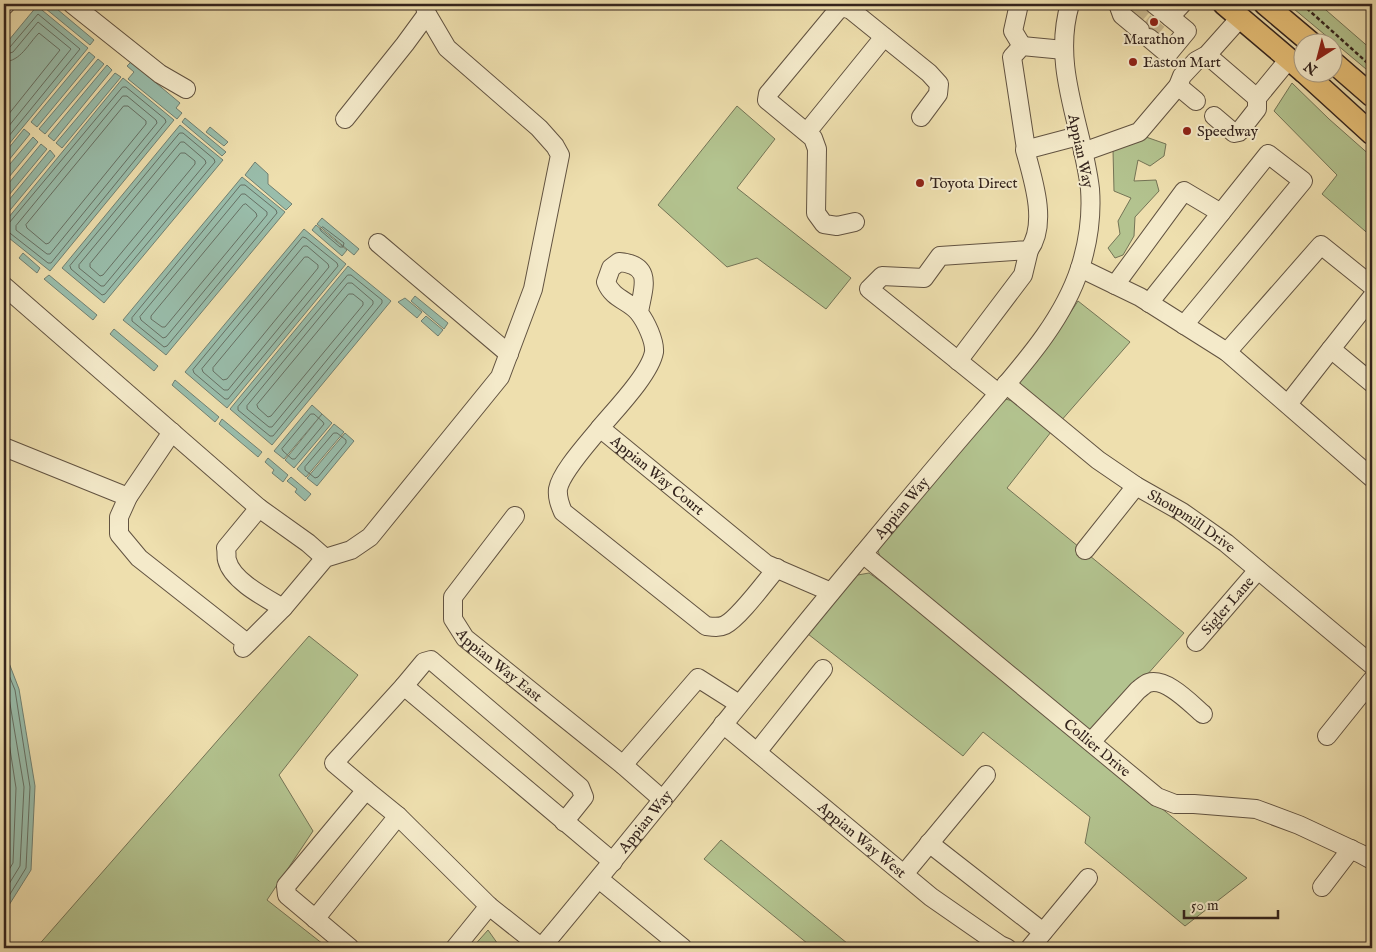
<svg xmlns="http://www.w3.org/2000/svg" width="1376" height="952" font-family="'IM FELL English',serif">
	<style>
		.green { fill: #b3c38f; stroke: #747456 }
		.water { fill: #99bdab; stroke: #718072 }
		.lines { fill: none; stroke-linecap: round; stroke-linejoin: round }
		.shore { stroke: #667064; stroke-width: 1 }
		.minor-tunnel { stroke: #c9ba91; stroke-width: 18; stroke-dasharray: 18 9; stroke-linecap: butt }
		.minor-casing { stroke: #625341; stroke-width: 20 }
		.major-casing { stroke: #34241d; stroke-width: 24 }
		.path { stroke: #34241d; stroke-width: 2.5; stroke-dasharray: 4 2.5; stroke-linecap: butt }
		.minor { stroke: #f4eaca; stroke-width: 18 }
		.major { stroke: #e7c077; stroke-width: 21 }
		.poi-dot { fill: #8f2418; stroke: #f4eaca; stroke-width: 2 }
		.labels { text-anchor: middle; stroke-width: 4; stroke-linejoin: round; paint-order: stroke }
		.poi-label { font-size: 15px; fill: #34241d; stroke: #f4eaca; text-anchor: start }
		.street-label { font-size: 15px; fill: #34241d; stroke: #f4eaca }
	</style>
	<rect width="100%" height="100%" fill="#eedfae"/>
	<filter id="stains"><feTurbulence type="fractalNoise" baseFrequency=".004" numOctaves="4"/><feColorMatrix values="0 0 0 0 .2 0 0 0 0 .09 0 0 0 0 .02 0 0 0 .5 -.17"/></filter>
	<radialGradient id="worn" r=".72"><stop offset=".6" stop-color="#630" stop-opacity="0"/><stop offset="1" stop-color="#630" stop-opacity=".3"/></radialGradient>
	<g class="green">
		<path d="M1288,4H1319L1372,50V74Z"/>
		<path d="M1292,83L1329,119L1372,157V237L1322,194L1337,175L1274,111Z"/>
		<path d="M737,106L775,139L737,188L851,278L826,309L757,258L727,267L658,205Z"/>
		<path d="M1146,137L1166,144L1164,156L1150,166L1138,160L1134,181L1156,180L1159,191L1135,217L1134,236L1123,255L1115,258L1108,248L1120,234L1118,221L1131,198L1114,191L1113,150Z"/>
		<path d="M1078,301L1130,342L1060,422L1016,382L1053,339Z"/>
		<path d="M1002,398L1016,402L1051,432L1007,488L1184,633L1092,737L881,559L878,551L882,542Z"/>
		<path d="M869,573L901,596L1247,878L1185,926L1085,843L1090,817L983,732L963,756L808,634L852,576Z"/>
		<path d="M309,636L358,675L279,775L313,831L267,900L328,948H36Z"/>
		<path d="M721,840L853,948H813L704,859Z"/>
		<path d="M488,930L500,947L499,948H472Z"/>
	</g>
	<g class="water">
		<path d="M40,4H51L94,40L90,45Z"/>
		<path d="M37,6L88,48L4,150V46Z"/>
		<path d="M89,52L95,57L37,127L31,122Z"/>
		<path d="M98,59L104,64L45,134L39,129Z"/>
		<path d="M131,62L180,103L176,108L182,113L177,119L128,79L134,72L127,66Z"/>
		<path d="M107,65L112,70L54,141L48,136Z"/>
		<path d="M115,73L121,77L62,148L56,143Z"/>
		<path d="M123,78L174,120L50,271L4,234V223Z"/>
		<path d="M185,118L226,152L222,156L182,122Z"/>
		<path d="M180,125L223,160L104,303L62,268Z"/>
		<path d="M210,127L228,142L224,146L206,132Z"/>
		<path d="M24,129L30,134L4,166V154Z"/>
		<path d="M33,137L38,142L4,183V171Z"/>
		<path d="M41,144L47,149L4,201V189Z"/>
		<path d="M50,150L55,156L6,215L4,214V206Z"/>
		<path d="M255,162L268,174V184L292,204L286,210L245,175Z"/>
		<path d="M242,177L285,212L166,355L123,320Z"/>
		<path d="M322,218L359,249L354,255L317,224Z"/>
		<path d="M316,225L347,250L342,256L312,230Z"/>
		<path d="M304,229L346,264L227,408L185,372Z"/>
		<path d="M23,253L40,268L37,273L19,258Z"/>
		<path d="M348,266L391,301L272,445L230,409Z"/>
		<path d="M49,275L97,315L93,320L44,279Z"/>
		<path d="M415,296L448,323L444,329L411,301Z"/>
		<path d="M405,298L422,312L417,318L398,302Z"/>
		<path d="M426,316L443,330L438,336L421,321Z"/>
		<path d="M114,329L158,366L154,371L110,334Z"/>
		<path d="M175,380L219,417L215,422L172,385Z"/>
		<path d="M312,405L322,414L284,459L274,451Z"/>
		<path d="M322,414L332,423L294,468L285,460Z"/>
		<path d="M222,419L262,452L258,457L219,424Z"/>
		<path d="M334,424L344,432L306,477L297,469Z"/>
		<path d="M345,433L354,441L317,486L307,478Z"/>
		<path d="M268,458L288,475L283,482L272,473L274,470L265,462Z"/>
		<path d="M291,477L311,494L305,501L295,492L297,489L287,481Z"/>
		<path d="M4,650L19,689L35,786L31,870L4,913Z"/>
	</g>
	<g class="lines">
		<g class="shore">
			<path d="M4,48L10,47L38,14L80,49L4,142"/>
			<path d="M4,55L13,52L38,22L71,49L4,132"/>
			<path d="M4,62C21,61 28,44 39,33L60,50L4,120"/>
			<path d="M123,87H126L165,119L166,122L51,263H48L6,230V227Z"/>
			<path d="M123,96H127L156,120L157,123L50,254H47L16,230V226Z"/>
			<path d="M124,106H128L146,121V124L49,243L46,244L27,228L26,225Z"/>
			<path d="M180,133H183L214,159L215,162L105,294L102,295L71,269L70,266Z"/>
			<path d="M181,142H184L205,160L206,163L104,286H101L79,268V265Z"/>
			<path d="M181,153H185L195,161V164L103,275L100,276L90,267V264Z"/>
			<path d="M241,185H245L276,210L277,213L167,346L164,347L132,321V318Z"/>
			<path d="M242,194H245L267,212V215L166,337L163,338L141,320L140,317Z"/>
			<path d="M246,204L256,213L257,216L165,327H162L151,319V316L243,205Z"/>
			<path d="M323,227L344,243L343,247H340L321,231L320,229Z"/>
			<path d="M303,237L306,238L337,263L338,266L228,399H225L194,373L193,370Z"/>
			<path d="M304,246H307L328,264L329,267L228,390H224L203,372L202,369Z"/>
			<path d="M305,257H308L318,265V268L227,379L223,380L213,371V368Z"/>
			<path d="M348,275H351L382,300V303L273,436H270L238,410V407Z"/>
			<path d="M348,283H352L373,301V304L272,427H269L247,409V406Z"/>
			<path d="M349,294H353L363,302V305L271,416L268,417L258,408L257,405Z"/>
			<path d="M311,414H314L323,422L324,424L295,459H292L283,451L282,449Z"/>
			<path d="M334,433H337L346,440V443L318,477L315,478L305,470V467Z"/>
			<path d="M4,663L15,690L30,787L26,868L4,904"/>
			<path d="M4,680L8,692L24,787L20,866L4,892"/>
			<path d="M4,710L16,788L13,863L4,878"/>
		</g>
		<g class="minor-tunnel">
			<path d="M1136,14L1143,6"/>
			<path d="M1146,35L1159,19"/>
		</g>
		<g class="minor-casing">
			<g id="minor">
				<path d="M72,4L160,74L186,89"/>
				<path d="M1019,4L1013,31L1022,46"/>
				<path d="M1118,4L1122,15L1140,30"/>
				<path d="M1154,4L1170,17L1182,4"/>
				<path d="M4,6L6,4"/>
				<path d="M1149,38L1168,54L1187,31L1170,17"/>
				<path d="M1207,55L1257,98"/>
				<path d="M1178,86L1196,101"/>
				<path d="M1214,116L1234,133L1239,132L1257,109V98L1289,59"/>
				<path d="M345,119L405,44L427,14"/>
				<path d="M807,132L884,37"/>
				<path d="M1026,149L1012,57L1022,46L1064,50"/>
				<path d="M1083,152L1139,132L1178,86L1182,76L1196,61L1207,55L1240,18"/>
				<path d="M855,222L837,226L824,224L816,213L817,149L813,138L767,100L768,94L837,11L843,7L851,10L929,73L939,84L938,94L921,117"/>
				<path d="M378,243L509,354"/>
				<path d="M1080,268L1140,297L1227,352L1372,478"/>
				<path d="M1115,285L1184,191L1221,213"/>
				<path d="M4,286L259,508L308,543L325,558"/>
				<path d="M1372,297L1331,349L1372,383"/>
				<path d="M1149,303L1268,154L1303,181L1184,325"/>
				<path id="s1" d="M639,312C643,288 654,265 619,262L611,268L606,282C613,300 629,300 639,313C646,322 655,341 654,352C650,374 615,410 600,428L766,564L831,592"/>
				<path d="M1227,352L1321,245L1372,286"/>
				<path d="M958,361L1023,275L1029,250"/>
				<path id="s2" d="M1006,384L1098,460L1136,486L1182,512L1226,543L1372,665"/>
				<path d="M998,393L869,289L882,276L924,278L940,256L1029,250C1048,224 1033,179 1025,150L1078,136"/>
				<path d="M1288,404L1331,349"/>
				<path d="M600,428C589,442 561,472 558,489C557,498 560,505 563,512L706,626C713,627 719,628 725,625C739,618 766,581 777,568"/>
				<path d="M172,432L128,497L119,517V534L139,558L247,643"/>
				<path d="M4,447L128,497"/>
				<path d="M259,508L226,548C227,552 226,557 227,560C232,581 266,598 283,608"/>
				<path id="s3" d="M515,516L453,597V619L465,638L623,765L663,800"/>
				<path d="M1085,550L1136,486"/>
				<path id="s4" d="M863,554L1157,797L1175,804H1194L1256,809L1299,825L1361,854L1372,860"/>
				<path id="s5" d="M1196,642L1258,570"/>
				<path d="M243,648L283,608L325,558L351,550L370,537L500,377L533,289L560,155L555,146L539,128L447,48L427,14L424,4"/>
				<path d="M404,686L424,662L431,660L580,787L584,797L564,822"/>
				<path id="s6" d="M723,724L931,897L1000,945L1007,948"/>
				<path d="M1327,736L1372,680"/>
				<path d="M1091,742L1138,690C1141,688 1145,684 1148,683C1166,677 1190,703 1203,714"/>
				<path d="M757,752L823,669"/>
				<path d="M623,765L698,678L739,704"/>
				<path d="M366,790L334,763L404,686L613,862"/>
				<path d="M929,843L1043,932"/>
				<path d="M904,874L986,775"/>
				<path d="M599,879L683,948"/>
				<path d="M1322,887L1351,849"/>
				<path d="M315,919L398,816"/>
				<path d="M350,948L287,895L286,886L366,790L398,816L489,906L542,948"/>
				<path d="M455,948L489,906"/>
				<path id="s7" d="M541,948C650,818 754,684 863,554C902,507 941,460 981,414C1018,370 1062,324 1080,268C1088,243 1092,216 1090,189C1083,127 1051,67 1070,4"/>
				<path d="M1030,948L1088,878"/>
			</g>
		</g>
		<g class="major-casing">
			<g id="major">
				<path d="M1224,4L1304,72"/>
				<path d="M1265,4L1310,42"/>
				<path d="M1334,63L1372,96"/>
				<path d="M1304,72L1372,134"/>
			</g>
		</g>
		<path class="path" d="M1302,4L1372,67"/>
		<use href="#minor" class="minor"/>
		<use href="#major" class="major"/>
	</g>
	<g class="poi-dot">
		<circle cx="1154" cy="22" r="5"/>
		<circle cx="1133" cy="62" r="5"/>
		<circle cx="1187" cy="131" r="5"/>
		<circle cx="920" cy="183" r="5"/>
	</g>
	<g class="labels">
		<g class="poi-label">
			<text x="1154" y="44" text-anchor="middle">Marathon</text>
			<text x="1143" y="67">Easton Mart</text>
			<text x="1197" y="136">Speedway</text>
			<text x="930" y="188">Toyota Direct</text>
		</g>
		<g class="street-label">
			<text transform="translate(1081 151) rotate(78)" y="5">Appian Way</text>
			<text dy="5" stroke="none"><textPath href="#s1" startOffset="348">Appian Way Court</textPath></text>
			<text dy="5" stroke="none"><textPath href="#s7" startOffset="569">Appian Way</textPath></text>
			<text dy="5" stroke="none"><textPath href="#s2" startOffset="231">Shoupmill Drive</textPath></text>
			<text dy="5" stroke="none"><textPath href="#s5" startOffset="48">Sigler Lane</textPath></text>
			<text dy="5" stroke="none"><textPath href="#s3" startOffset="190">Appian Way East</textPath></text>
			<text dy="5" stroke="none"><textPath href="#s4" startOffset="304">Collier Drive</textPath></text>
			<text dy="5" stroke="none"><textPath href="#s7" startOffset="164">Appian Way</textPath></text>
			<text dy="5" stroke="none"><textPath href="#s6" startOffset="181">Appian Way West</textPath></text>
		</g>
	</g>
	<rect width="1376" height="952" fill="none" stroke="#eedfae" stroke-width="20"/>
	<rect x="5" y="5" width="1366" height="942" fill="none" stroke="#34241d" stroke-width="2.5"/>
	<rect x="10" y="10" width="1356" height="932" fill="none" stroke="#34241d"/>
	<g transform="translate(1318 58) rotate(216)"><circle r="24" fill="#f4eaca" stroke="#a79b85"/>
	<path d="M0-4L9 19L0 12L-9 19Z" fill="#8f2418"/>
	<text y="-8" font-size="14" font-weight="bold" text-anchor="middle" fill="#34241d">N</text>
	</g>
	<path d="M1184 910v8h94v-8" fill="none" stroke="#34241d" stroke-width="2.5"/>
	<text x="1191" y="910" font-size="15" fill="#34241d" stroke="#f4eaca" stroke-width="4" paint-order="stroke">50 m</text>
	<rect width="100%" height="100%" filter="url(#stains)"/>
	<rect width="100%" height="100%" fill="url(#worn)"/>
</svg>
